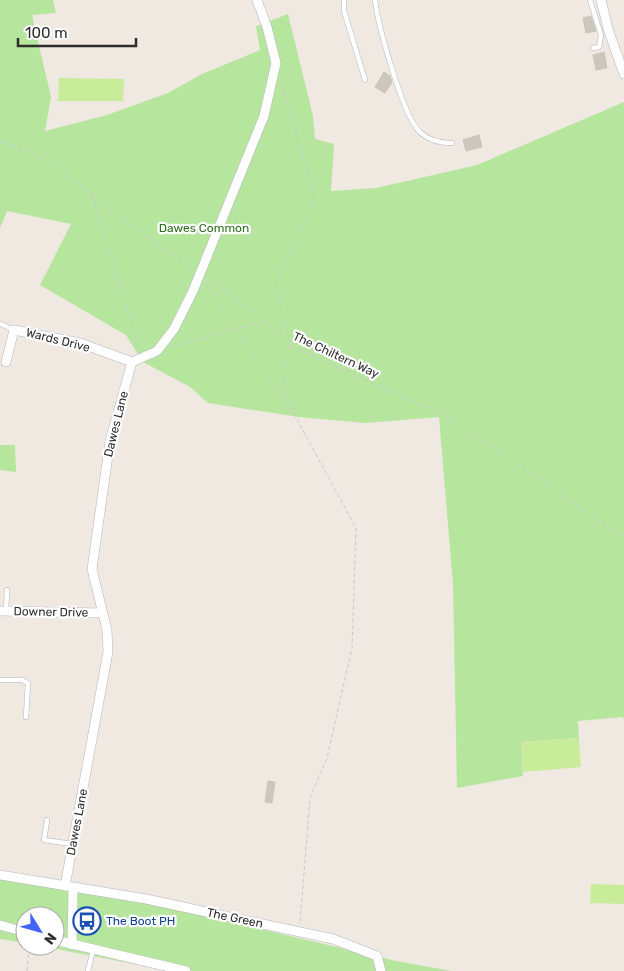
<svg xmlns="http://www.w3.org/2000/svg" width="624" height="971" font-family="Rubik,sans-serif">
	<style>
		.green { fill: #b6e59e }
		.pitch { fill: #c9ec9a }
		.building { fill: #cbc7bf; stroke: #cbc5ba }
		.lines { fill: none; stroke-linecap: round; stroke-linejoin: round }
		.service-casing { stroke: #b4b7c1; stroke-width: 5.5 }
		.minor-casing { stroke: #b4b7c1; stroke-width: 10 }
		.path { stroke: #c9c9c9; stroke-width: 1; stroke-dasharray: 4 2.5; stroke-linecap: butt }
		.service { stroke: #fff; stroke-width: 4.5 }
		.minor { stroke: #fff; stroke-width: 9 }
		.labels { text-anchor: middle; stroke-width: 4.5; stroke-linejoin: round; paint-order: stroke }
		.park-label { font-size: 12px; fill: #2c6e1b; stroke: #fff }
		.street-label { font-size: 12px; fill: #2e2e2e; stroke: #fff }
		.transit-label { font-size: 12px; fill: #164399; stroke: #fff; text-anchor: start }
	</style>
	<rect width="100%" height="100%" fill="#efe9e1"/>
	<g class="green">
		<path d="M0,0H53L56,13L32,15L51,97L45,131L107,115L168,93L202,74L260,50L256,26L288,14L313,116L315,139L334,144L331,191L376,188L477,165L624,102V721L623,717L578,721L579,738L521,742L523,776L457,788L453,584L439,417L365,423L299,417L208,403L190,387L143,362L126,335L40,285L71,224L7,211L0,228Z"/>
		<path d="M0,445H15L16,472L0,470Z"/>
		<path d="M0,878L155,904L396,961L452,971H170L41,946H55V916H25V943L0,939Z"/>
	</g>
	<g class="pitch">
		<path d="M59,78L124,79L123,101H58Z"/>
		<path d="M579,738L581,767L523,772L521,742Z"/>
		<path d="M591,884L624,885V904L590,903Z"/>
	</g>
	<g class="building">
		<path d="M591,16L596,31L586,33L583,18Z"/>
		<path d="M604,52L607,68L596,70L593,55Z"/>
		<path d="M384,72L390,76L392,82L385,93L375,87Z"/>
		<path d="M479,135L482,147L466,151L463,140Z"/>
		<path d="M268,781L275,782L272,803L265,802Z"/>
	</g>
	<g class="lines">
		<g class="service-casing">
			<g id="service">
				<path d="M344,0V11L365,80"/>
				<path d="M375,0C378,25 403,117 420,132C428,140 440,143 452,143"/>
				<path d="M590,0L601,35L599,47L593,48"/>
				<path d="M1,324L14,330"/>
				<path d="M6,611L7,590"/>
				<path d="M0,680H22L28,683L26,717"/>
				<path d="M47,820L44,840L72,844"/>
				<path d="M88,971L93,950"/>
			</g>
		</g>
		<g class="minor-casing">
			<g id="minor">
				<path d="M601,0L608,29L624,74"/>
				<path d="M6,362L14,330L80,343L132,362"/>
				<path d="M0,611L102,613"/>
				<path d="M0,875L146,899L333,939L377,956L381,971"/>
				<path d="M65,886L108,652L107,630L92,569L110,441L132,362L157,351L174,329L193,291L264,116L276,63L267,27L257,0"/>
				<path d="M0,925L25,932"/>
				<path d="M55,940L186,971"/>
				<path d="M72,945L73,888"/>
			</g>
		</g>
		<g class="path">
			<path d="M281,81L315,197L275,284L291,346L283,371L287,396L299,423L356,528L352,648L327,758L310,798L300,923"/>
			<path d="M0,142C46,153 85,189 122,218C145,236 170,252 193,269"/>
			<path d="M91,192L139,348"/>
			<path d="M207,278L264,321L291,346L441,414L556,490L624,539"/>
			<path d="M206,282L296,418"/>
			<path d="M171,347L264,321"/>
			<path d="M27,971L29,946"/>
		</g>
		<use href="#service" class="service"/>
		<use href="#minor" class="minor"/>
	</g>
	<defs>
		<g id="bus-ring" transform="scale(1.4375)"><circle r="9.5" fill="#fff" stroke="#1a4fb4" stroke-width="1.5"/><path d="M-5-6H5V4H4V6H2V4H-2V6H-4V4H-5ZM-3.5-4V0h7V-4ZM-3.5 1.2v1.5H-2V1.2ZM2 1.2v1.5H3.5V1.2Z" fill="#1a4fb4"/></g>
	</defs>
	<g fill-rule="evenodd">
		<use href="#bus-ring" x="87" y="921"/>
	</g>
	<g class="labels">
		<g class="park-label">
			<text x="204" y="232">Dawes Common</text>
		</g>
		<g class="street-label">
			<text transform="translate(58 340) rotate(14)" y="4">Wards Drive</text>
			<text transform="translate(336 355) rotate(25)" y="4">The Chiltern Way</text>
			<text transform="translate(116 424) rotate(-76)" y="4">Dawes Lane</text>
			<text transform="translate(51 612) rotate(1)" y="4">Downer Drive</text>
			<text transform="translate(77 822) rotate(-79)" y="4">Dawes Lane</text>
			<text transform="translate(235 918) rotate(12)" y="4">The Green</text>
		</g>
		<g class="transit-label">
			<text x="106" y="925">The Boot PH</text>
		</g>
	</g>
	<g transform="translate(40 931) rotate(127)"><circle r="24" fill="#ffffff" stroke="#ababab"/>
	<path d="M0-4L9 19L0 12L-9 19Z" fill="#4264fb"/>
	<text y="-8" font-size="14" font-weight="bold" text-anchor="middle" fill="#2e2e2e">N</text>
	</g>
	<path d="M18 38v8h118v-8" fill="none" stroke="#2e2e2e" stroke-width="2.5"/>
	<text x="25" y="38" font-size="15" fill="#2e2e2e" stroke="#ffffff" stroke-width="4" paint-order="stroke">100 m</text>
</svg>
